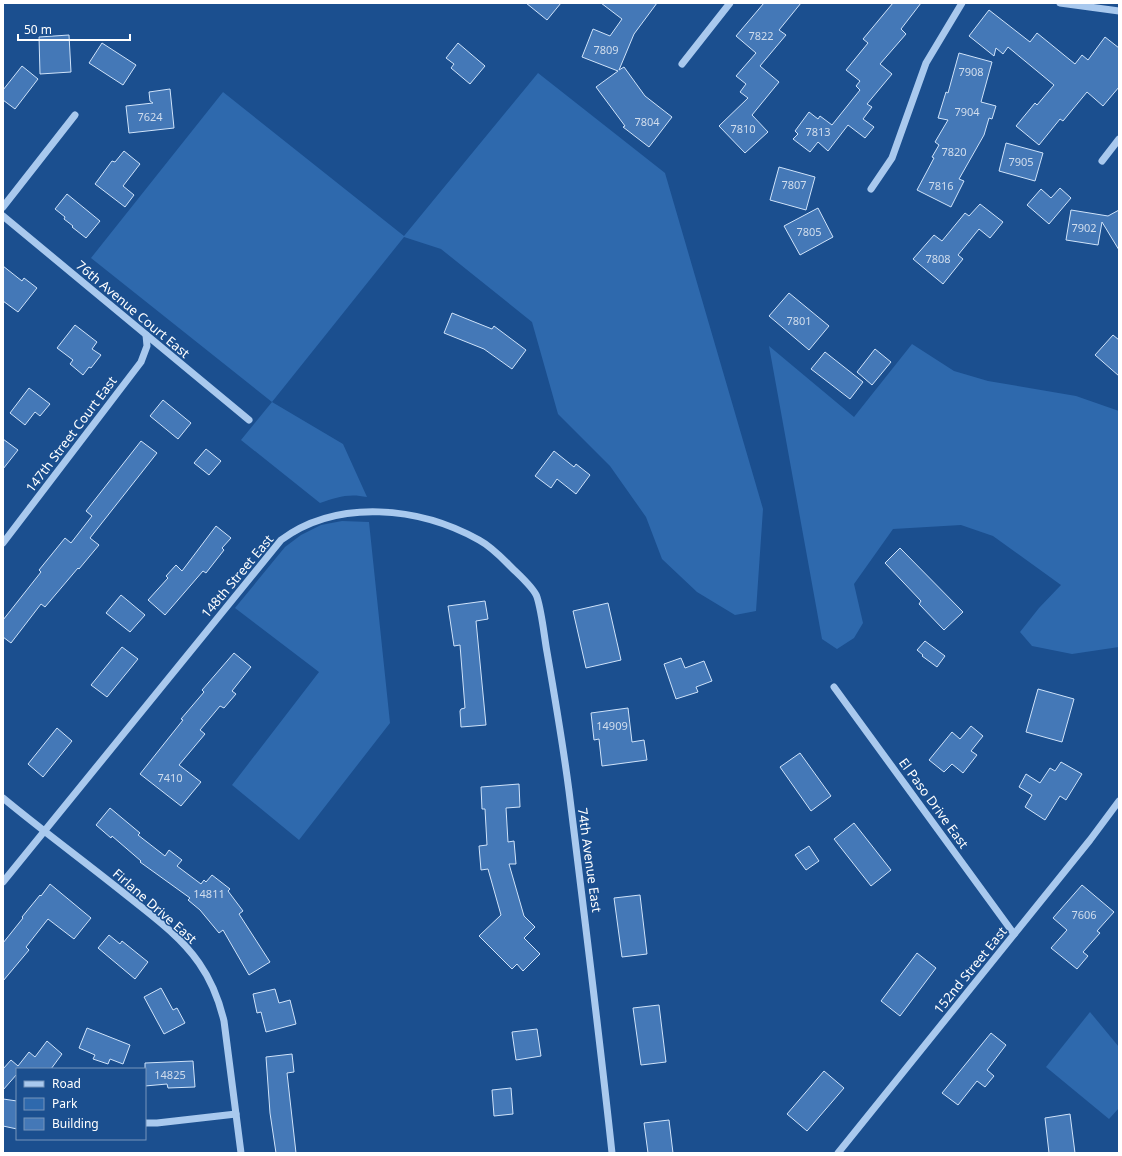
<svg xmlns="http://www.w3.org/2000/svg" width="1122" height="1156" font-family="'Noto Sans',sans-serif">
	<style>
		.green { fill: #2e69ad }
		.building { fill: #4478b7; stroke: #cfe3fa }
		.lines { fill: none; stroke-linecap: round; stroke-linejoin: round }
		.minor { stroke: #a9c9ee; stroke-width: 7 }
		.labels { text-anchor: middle; stroke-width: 3; stroke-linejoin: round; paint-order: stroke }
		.number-label { font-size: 11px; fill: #d0dded }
		.street-label { font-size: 13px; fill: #fff; stroke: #1b4f8f }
	</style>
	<rect width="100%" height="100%" fill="#1b4f8f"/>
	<g class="green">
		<path d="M538,73L665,173L763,509L756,611L735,615L697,592L662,559L646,517L610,466L558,414L532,322L441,249L404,237L272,402L343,444L367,497C349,493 337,497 320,503L241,440L272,402L91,258L223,92L404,236Z"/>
		<path d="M912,344L954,371L988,381L1076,396L1119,411V647L1072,654L1032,646L1020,632L1039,608L1061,585L993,536L961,525L893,529L854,584L863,623L854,638L837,649L822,639L769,346L854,417Z"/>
		<path d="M342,521L369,522L390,723L299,840L232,785L319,672L235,608L285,547L301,535L321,525Z"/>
		<path d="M1090,1012L1119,1047V1108L1109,1119L1046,1067Z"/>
	</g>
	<g class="building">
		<path d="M526,3H561L547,20Z"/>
		<path d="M601,3H657L634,34L619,70L624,67L645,96L672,117L649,147L623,127L625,126L596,87L618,71L582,57L593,29L610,36L622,19Z"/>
		<path d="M764,3H801L779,30L786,35L760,66L779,82L752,115L768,132L745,153L719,126L748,98L740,92L746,84L736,76L756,53L736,36Z"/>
		<path d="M893,3H921L901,29L906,34L880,64L892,74L867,104L872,107L863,119L874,127L865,138L848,125L828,151L818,142L810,152L793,139L798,134L795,131L809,112L818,119L820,116L832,125L860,90L856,86L860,81L846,70L868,43L863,39Z"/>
		<path d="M989,10L1030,42L1037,33L1075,64L1082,55L1088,60L1105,37L1119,48V87L1103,106L1087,92L1063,121L1060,119L1039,145L1016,126L1035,103L1037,105L1054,85L1008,47L1003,54L996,48L994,56L969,36Z"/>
		<path d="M69,35L71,72L40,74L39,37Z"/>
		<path d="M102,43L136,65L123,85L89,63Z"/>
		<path d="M458,43L485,66L470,84L451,68L454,64L446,58Z"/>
		<path d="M959,53L992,62L981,102L996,106L992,119L989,118L984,135L959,179L964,181L951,207L917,190L934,158L932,157L939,145L935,142L948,120L938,118L946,92L948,93Z"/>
		<path d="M22,66L38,79L15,109L3,100V90Z"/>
		<path d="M170,89L174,128L129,133L126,106L153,103L150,101L149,92Z"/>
		<path d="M1006,143L1043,153L1035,181L999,171Z"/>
		<path d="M124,151L140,164L123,186L134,195L125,207L95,184L112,161L115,162Z"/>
		<path d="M779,167L815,177L806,210L770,200Z"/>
		<path d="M1060,188L1071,198L1049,224L1027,205L1041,189L1051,198Z"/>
		<path d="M67,194L100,221L86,238L72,227L73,226L64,219L65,217L55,209Z"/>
		<path d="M980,204L1003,222L990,238L979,229L958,255L963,259L943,284L913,259L934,235L942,241L965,213L969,216Z"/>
		<path d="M818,208L833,237L800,255L784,226Z"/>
		<path d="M1071,210L1108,216L1119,210V250L1102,222L1098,245L1066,240Z"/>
		<path d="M3,266L22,281L24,278L37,288L18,312L3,301Z"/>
		<path d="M789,293L829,326L809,350L769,316Z"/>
		<path d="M452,313L492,329L494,326L526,350L512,369L484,349L444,333Z"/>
		<path d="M75,325L97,342L92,349L101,355L91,368L89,367L83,375L70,364L73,360L57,348Z"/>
		<path d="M1113,335L1119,340V376L1095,355Z"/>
		<path d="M875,349L891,362L872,385L857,372Z"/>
		<path d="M825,352L863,382L850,399L811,369Z"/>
		<path d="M29,388L50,404L40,416L35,412L25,425L10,413Z"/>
		<path d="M163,400L191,423L178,439L150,416Z"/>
		<path d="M3,439L18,450L3,469Z"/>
		<path d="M141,441L157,453L90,538L99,545L79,569L78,568L45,607L41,604L11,643L3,637V620L41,572L39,570L65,538L71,543L92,516L86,511Z"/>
		<path d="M206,449L221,461L209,475L194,463Z"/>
		<path d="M554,451L574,467L576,464L590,475L576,494L557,479L551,488L535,476Z"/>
		<path d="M216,526L231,538L222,548L224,550L206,573L203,571L165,615L148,600L168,578L166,576L176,565L182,571Z"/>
		<path d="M900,548L963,612L944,630L919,604L921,601L885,563Z"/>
		<path d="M121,595L145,615L130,632L106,613Z"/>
		<path d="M485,601L488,619L476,621L486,725L461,727L460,711L461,709L465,708L460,645L454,646L448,606Z"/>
		<path d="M608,603L621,660L586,668L573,611Z"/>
		<path d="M925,641L945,656L937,667L922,656L923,655L917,650Z"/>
		<path d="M122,647L138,659L107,697L91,685Z"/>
		<path d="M234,653L251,667L232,691L236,694L224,708L220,706L200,730L205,734L179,765L201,782L181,806L140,774L183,720L181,719L204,692L202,690Z"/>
		<path d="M681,658L685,668L704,661L712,681L696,687L698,692L676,699L664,664Z"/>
		<path d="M1038,689L1074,699L1062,742L1026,732Z"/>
		<path d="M628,708L632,742L644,740L647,760L602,766L599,739L594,740L591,713Z"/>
		<path d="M971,726L983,736L971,751L977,755L963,773L952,764L944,772L929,760L952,732L960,739Z"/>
		<path d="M57,728L72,741L43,777L28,764Z"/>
		<path d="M800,753L831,796L811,811L780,767Z"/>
		<path d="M1061,762L1082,774L1066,800L1060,796L1045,820L1025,807L1032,795L1019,787L1026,774L1040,783L1050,768L1055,771Z"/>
		<path d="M519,784L520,807L506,808L508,842L514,841L516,864H509L524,916L535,927L524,938L540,954L523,971L517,964L512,969L479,936L501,915L488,869L481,870L479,846L487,845L485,809H482L481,787Z"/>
		<path d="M110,808L140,833L138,835L165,856L169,850L182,860L177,866L201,884L204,880L206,882L212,875L230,889L228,891L243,911L239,914L270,962L249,975L223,930L219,933L200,910L188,900L190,898L140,862L141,861L112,836L111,838L96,825Z"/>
		<path d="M854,823L891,870L871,886L834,839Z"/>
		<path d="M809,846L819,861L806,870L795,855Z"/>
		<path d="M50,884L91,918L74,939L48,919L26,947L29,950L3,981V943L23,918L22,917L40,895L41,896Z"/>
		<path d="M1082,885L1114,912L1097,931L1100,933L1083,952L1088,956L1077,969L1051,948L1067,930L1053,918Z"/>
		<path d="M640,895L647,954L622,957L614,898Z"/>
		<path d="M109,935L120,944L122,941L148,962L135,979L98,948Z"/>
		<path d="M917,953L936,968L900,1016L881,1001Z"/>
		<path d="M161,988L173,1010L177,1008L185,1023L164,1034L144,997Z"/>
		<path d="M275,989L279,1003L290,1000L296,1024L266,1032L261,1012L257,1013L253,994Z"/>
		<path d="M659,1005L666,1062L641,1065L633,1008Z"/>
		<path d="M87,1028L130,1045L123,1064L110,1059L108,1064L93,1059L95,1055L79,1048Z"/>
		<path d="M537,1029L541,1056L516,1060L512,1032Z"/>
		<path d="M991,1033L1006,1045L987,1070L994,1076L985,1087L977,1081L958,1105L942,1093Z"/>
		<path d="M47,1041L62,1054L51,1069H17V1074L3,1090V1069L11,1060L18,1066L29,1052L35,1057Z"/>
		<path d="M292,1054L294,1072L287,1073L296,1153H276L270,1113L266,1057Z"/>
		<path d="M193,1061L195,1087L168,1088L167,1084L145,1086V1063Z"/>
		<path d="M824,1071L844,1088L807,1131L787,1114Z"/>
		<path d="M511,1088L513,1114L494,1116L492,1090Z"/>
		<path d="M3,1099L17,1101V1129L3,1126Z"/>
		<path d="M1070,1114L1075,1153H1049L1045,1118Z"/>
		<path d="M669,1120L673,1153H648L644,1123Z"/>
	</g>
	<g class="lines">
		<g class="minor">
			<path d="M1060,3L1119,11"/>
			<path d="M682,64L730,3"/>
			<path d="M1102,161L1119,139"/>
			<path d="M871,189L892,158L926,63L962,3"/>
			<path d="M3,207L75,115"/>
			<path d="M3,216L249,420"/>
			<path d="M3,543L141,362L147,346L146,335"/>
			<path d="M834,687L1014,934"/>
			<path d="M3,798C44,832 88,864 130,898C154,917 181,937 199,963C211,980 219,1000 224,1021L241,1153"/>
			<path d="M3,882L281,540C338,498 420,507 479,540C492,547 502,558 512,568C519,575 534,588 537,597C542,613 544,635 547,652C555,698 563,745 569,791C584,912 599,1032 612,1153"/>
			<path d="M145,1123H157L236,1114"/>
			<path d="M838,1153L1090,840L1119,801"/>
		</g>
	</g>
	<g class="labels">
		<g class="number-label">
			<text x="761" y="40">7822</text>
			<text x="606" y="54">7809</text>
			<text x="971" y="76">7908</text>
			<text x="967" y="116">7904</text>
			<text x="150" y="121">7624</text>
			<text x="647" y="126">7804</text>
			<text x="743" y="133">7810</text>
			<text x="818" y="136">7813</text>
			<text x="954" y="156">7820</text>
			<text x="1021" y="166">7905</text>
			<text x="794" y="189">7807</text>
			<text x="941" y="190">7816</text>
			<text x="1084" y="232">7902</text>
			<text x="809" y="236">7805</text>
			<text x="938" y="263">7808</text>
			<text x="799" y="325">7801</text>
			<text x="612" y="730">14909</text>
			<text x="170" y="782">7410</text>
			<text x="209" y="898">14811</text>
			<text x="1084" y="919">7606</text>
			<text x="170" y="1079">14825</text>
		</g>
		<g class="street-label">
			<text transform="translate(133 309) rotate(40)" y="5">76th Avenue Court East</text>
			<text transform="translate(71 434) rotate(-53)" y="5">147th Street Court East</text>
			<text transform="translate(237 576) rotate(-50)" y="5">148th Street East</text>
			<text transform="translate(934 803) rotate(54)" y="5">El Paso Drive East</text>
			<text transform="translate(590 860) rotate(82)" y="5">74th Avenue East</text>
			<text transform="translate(155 906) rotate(41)" y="5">Firlane Drive East</text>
			<text transform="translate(970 970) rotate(-51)" y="5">152nd Street East</text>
		</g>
	</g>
	<rect width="1122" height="1156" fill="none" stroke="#ffffff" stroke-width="8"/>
	<rect x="16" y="1068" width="130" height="72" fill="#1b4f8f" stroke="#7695bc"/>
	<rect x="24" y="1081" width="20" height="6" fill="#a9c9ee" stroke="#7695bc"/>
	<text x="52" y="1088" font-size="12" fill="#ffffff">Road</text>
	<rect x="24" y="1098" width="20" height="12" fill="#2e69ad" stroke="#7695bc"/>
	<text x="52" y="1108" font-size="12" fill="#ffffff">Park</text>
	<rect x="24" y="1118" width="20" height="12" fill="#4478b7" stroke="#7695bc"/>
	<text x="52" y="1128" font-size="12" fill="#ffffff">Building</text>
	<path d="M18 34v6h112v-6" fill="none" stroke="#ffffff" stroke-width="2"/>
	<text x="24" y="34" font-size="12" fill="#ffffff" stroke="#1b4f8f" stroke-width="3" paint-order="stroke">50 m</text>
</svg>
